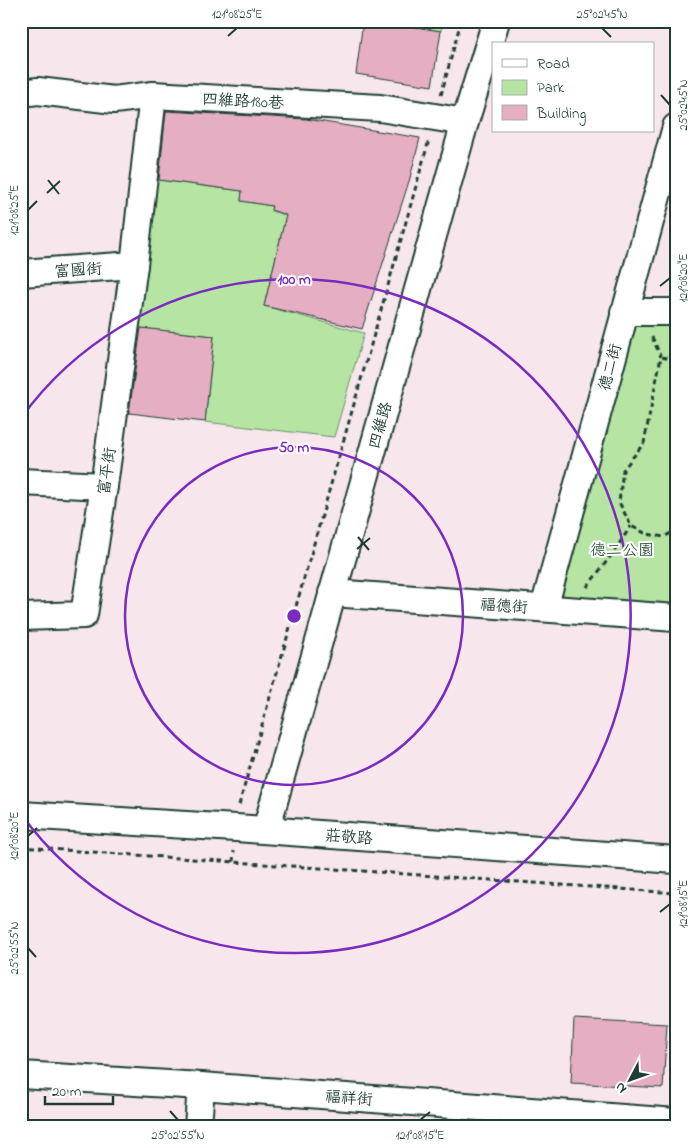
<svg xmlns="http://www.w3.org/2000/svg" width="697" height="1148" font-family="'Indie Flower','LXGW WenKai TC',sans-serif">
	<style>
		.green { fill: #b5e4a3; stroke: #6a906c }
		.building { fill: #e5aec2; stroke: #1f3d34 }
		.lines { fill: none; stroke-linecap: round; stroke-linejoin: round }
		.minor-casing { stroke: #1f3d34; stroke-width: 30 }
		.path { stroke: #1f3d34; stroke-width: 3; stroke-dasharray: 5 4; stroke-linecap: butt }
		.minor { stroke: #fff; stroke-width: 26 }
		.ticks { fill: none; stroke: #1f3d34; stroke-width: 2 }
		.ring { fill: none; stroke: #7b2cbf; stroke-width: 2.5 }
		.labels { text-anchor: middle; stroke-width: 4; stroke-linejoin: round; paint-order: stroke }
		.street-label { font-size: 16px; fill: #1f3d34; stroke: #fff }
		.park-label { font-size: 16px; fill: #3d5e4a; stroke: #fff }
		.centre { fill: #7b2cbf; stroke: #fff; stroke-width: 2.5 }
		.ring-label { font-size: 15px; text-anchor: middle; font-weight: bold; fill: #7b2cbf; stroke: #fff; stroke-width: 4; stroke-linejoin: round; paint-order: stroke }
		.neatline { fill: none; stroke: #1f3d34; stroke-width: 2 }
		.ticks-label { font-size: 12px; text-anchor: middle; fill: #1f3d34 }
	</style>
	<rect width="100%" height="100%" fill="#f7e7ed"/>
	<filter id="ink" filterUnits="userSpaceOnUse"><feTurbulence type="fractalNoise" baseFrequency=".02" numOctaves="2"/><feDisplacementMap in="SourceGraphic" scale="10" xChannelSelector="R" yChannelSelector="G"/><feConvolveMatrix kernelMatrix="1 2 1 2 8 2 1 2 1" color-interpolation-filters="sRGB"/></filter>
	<g filter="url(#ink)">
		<g class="green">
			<path d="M376,21H443L441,31Z"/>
			<path d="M150,179L242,191L241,201L272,206L271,211L286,215L264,306L364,333L334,437L205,422L214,336L132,327Z"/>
			<path d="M676,320V609L553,599L631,321Z"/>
		</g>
		<g class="building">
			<path d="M363,21H376L441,31L432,86L356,74Z"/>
			<path d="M166,111L306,119L420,138L410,178L362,329L264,306L286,215L271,210L272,206L241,201L242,191L159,180Z"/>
			<path d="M141,328L214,336L205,422L129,413Z"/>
			<path d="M574,1019L667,1024L663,1088L571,1083Z"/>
		</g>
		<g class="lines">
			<g class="minor-casing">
				<g id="minor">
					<path d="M21,93L38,91L114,100L153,95L380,108L465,122"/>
					<path d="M21,273L134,265"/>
					<path d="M624,312H676"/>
					<path d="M21,482L104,486"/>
					<path d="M332,593L676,618"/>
					<path d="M544,608L676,127"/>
					<path d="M21,617L84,615L104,486L134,265L153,95"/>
					<path d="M21,815L236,828L676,860"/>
					<path d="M266,830L465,122L496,21"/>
					<path d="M21,1075L201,1086L676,1122"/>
					<path d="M198,1127L201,1086"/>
				</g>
			</g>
			<g class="path">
				<path d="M441,95L461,21"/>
				<path d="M652,337L661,357"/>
				<path d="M676,360L661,357L644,443L623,470L619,502L631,526L647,534L664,537L676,530"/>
				<path d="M587,587L613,553L631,526"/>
				<path d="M239,805L389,282L429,140"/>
				<path d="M21,847L676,893"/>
				<path d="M233,862L234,851"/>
			</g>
			<use href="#minor" class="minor"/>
		</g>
	</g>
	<path class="ticks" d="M602,28L611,37M228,36L237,28M661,95L670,105M48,180L59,194M47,193L60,181M28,210L37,201M660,286L670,278M358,537L369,550M357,549L370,538M28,836L37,828M660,912L670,904M28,948L36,957M170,1111L178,1120M420,1120L430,1112"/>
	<g class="ring">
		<circle cx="294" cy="616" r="169"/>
		<path d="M21 418A337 337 0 1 1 21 814"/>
	</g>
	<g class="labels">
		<g class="street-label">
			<text transform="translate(243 100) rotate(3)" y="6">四維路180巷</text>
			<text transform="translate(78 269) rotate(-4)" y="6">富國街</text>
			<text transform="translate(609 367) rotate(-75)" y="6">德二街</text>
			<text transform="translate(379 425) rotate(-74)" y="6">四維路</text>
			<text transform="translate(106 471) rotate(-82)" y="6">富平街</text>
			<text transform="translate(504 605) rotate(4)" y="6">福德街</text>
			<text transform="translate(349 836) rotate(4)" y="6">莊敬路</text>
			<text transform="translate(349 1097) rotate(4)" y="6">福祥街</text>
		</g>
		<g class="park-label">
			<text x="622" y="555">德二公園</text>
		</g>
	</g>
	<circle cx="294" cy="616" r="8" class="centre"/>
	<g class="ring-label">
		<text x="294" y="284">100 m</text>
		<text x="294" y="452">50 m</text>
	</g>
	<rect width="697" height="1148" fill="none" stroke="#fff" stroke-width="55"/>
	<rect x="492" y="42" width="162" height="90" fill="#ffffff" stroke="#a5b1ae"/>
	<rect x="502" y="59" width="25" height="8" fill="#ffffff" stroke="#a5b1ae"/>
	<text x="537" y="68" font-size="15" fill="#1f3d34">Road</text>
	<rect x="502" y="80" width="25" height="15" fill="#b5e4a3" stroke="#a5b1ae"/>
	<text x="537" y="92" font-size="15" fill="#1f3d34">Park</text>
	<rect x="502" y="105" width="25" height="15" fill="#e5aec2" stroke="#a5b1ae"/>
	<text x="537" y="118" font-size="15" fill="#1f3d34">Building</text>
	<g transform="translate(630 1080) rotate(229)" stroke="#ffffff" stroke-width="4" paint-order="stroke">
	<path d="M0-4L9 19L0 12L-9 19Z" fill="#1f3d34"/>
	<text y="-8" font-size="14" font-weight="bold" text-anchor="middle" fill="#1f3d34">N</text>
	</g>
	<path d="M45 1096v8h68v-8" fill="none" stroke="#1f3d34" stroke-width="2.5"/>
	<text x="52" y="1096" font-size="15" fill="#1f3d34" stroke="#ffffff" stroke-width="4" paint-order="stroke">20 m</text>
	<rect x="28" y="28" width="642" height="1092" class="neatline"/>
	<g class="ticks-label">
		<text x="237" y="18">121°08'25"E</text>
		<text x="602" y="18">25°02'45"N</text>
		<text transform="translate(683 105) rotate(-90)" y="4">25°02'45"N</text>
		<text transform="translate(14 210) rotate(-90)" y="4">121°08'25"E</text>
		<text transform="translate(683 278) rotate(-90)" y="4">121°08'20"E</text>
		<text transform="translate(14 836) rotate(-90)" y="4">121°08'20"E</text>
		<text transform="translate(683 904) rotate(-90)" y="4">121°08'15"E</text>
		<text transform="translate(14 948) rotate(-90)" y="4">25°02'55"N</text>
		<text x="178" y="1139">25°02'55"N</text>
		<text x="420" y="1139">121°08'15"E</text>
	</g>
</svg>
